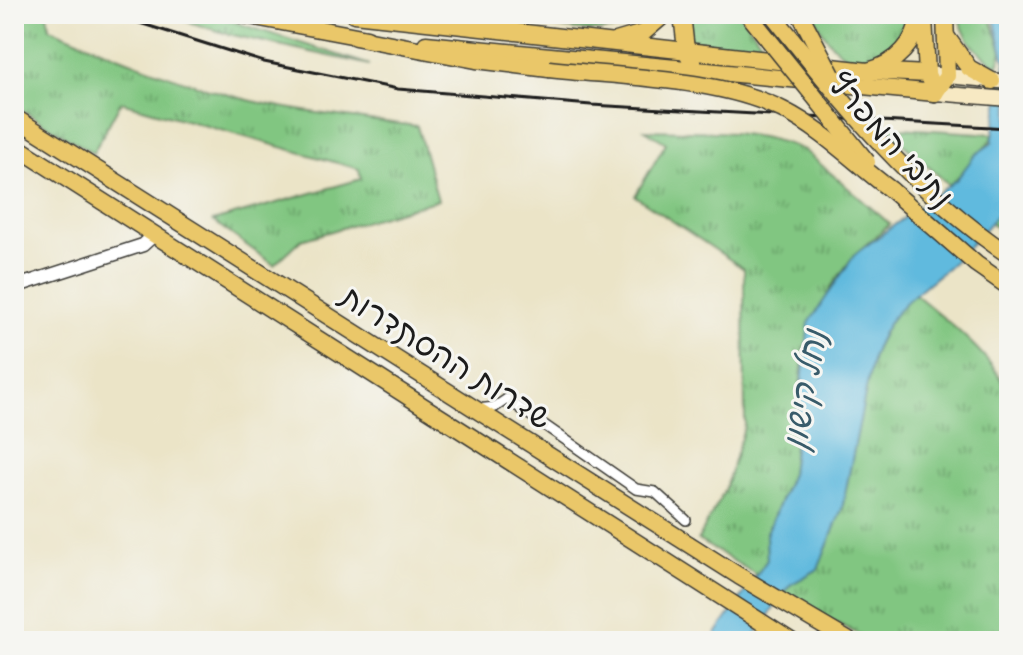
<svg xmlns="http://www.w3.org/2000/svg" width="1023" height="655" font-family="'Indie Flower','Playpen Sans Hebrew',sans-serif">
	<style>
		.grass { fill: url(#grass-tufts); stroke: #4e714e; stroke-width: 2 }
		.water { fill: #61bade; stroke: #3e6b7d; stroke-width: 2 }
		.lines { fill: none; stroke-linecap: round; stroke-linejoin: round }
		.minor-casing { stroke: #3b3a36; stroke-width: 12 }
		.tertiary-casing { stroke: #3b3a36; stroke-width: 15 }
		.secondary-casing { stroke: #3b3a36; stroke-width: 17 }
		.trunk-casing { stroke: #3b3a36; stroke-width: 19 }
		.motorway-casing { stroke: #3b3a36; stroke-width: 19 }
		.minor { stroke: #fff; stroke-width: 9 }
		.tertiary { stroke: #fff; stroke-width: 12 }
		.secondary { stroke: #f7e9c3; stroke-width: 14 }
		.trunk { stroke: #eac769; stroke-width: 16 }
		.motorway { stroke: #eac769; stroke-width: 16 }
		.rail { stroke: #1c1c1c; stroke-width: 3 }
		.motorway-bridge-casing { stroke: #3b3a36; stroke-width: 19; stroke-linecap: butt }
		.motorway-bridge { stroke: #eac769; stroke-width: 16 }
		.labels { text-anchor: middle; stroke-width: 6; stroke-linejoin: round; paint-order: stroke }
		.street-label { font-size: 32px; fill: #1c1c1c; stroke: #f6f6f2 }
		.water-label { font-size: 34px; font-style: italic; fill: #385b6a; stroke: #f6f6f2 }
	</style>
	<defs>
		<pattern id="grass-tufts" width="24" height="20" patternUnits="userSpaceOnUse" patternTransform="scale(2)"><rect width="24" height="20" fill="#81c681"/><path d="M3 7l-1-3M5 7V3M7 7l1-3M15 17l-1-3M17 17v-4M19 17l1-3" fill="none" stroke="#69a069"/></pattern>
	</defs>
	<rect width="100%" height="100%" fill="#f6f6f2"/>
	<filter id="ink" filterUnits="userSpaceOnUse"><feTurbulence type="fractalNoise" baseFrequency=".0125" numOctaves="2"/><feDisplacementMap in="SourceGraphic" scale="16" xChannelSelector="R" yChannelSelector="G"/><feConvolveMatrix kernelMatrix="1 2 1 2 8 2 1 2 1" color-interpolation-filters="sRGB"/></filter>
	<filter id="wash" filterUnits="userSpaceOnUse"><feTurbulence type="fractalNoise" baseFrequency=".006" numOctaves="4" result="noise"/><feDisplacementMap in="SourceGraphic" scale="32" xChannelSelector="R" yChannelSelector="G"/><feGaussianBlur stdDeviation="1.8" result="paint"/><feColorMatrix in="noise" values="0 0 0 0 0 0 0 0 0 0 0 0 0 0 0 0 0 1.4 0 .05"/><feComposite in="paint" operator="in"/></filter>
	<g filter="url(#wash)">
		<rect width="100%" height="100%" fill="#ebe4c7"/>
		<g class="grass">
			<path d="M14,14H47L50,28C109,53 167,77 229,95C290,112 354,118 417,126L438,200L301,240L274,265L213,221L361,179L359,169L121,102L93,153L14,105Z"/>
			<path d="M163,14H209L370,65L228,34Z"/>
			<path d="M504,14H652C617,46 550,24 507,19Z"/>
			<path d="M686,14H740L769,52L690,41Z"/>
			<path d="M814,14H912C896,84 837,74 814,14Z"/>
			<path d="M958,14H989L1002,51L998,66C975,51 965,41 958,14Z"/>
			<path d="M884,127L995,134C992,141 957,179 949,185Z"/>
			<path d="M645,130C699,132 754,128 804,150L890,224L855,254L831,287L804,349L791,474L766,535L767,560L757,575L698,540L725,489L745,425L744,269L635,196L666,143Z"/>
			<path d="M1008,202H1009V239L990,222Z"/>
			<path d="M914,293C942,317 1000,360 1008,397C1014,422 1008,453 1004,477L1009,483V641H872L782,596L790,585L818,569L842,509L873,355L892,314Z"/>
		</g>
		<path class="water" d="M993,14H1009V201C989,223 971,247 949,266C911,299 892,305 873,355L842,509L818,569L790,585L751,641H711L767,560L766,535L791,474L809,323L855,254L957,179L975,155L992,143L1005,62Z"/>
	</g>
	<g filter="url(#ink)">
		<g class="lines">
			<g class="minor-casing">
				<g id="minor">
					<path d="M507,399L636,489L655,492L686,520"/>
					<path d="M477,409L495,407L507,399"/>
				</g>
			</g>
			<g class="tertiary-casing">
				<path id="tertiary" d="M14,287L143,245L154,235"/>
			</g>
			<g class="secondary-casing">
				<g id="secondary">
					<path d="M927,74L1009,82"/>
					<path d="M935,93L1009,99"/>
				</g>
			</g>
			<g class="trunk-casing">
				<g id="trunk">
					<path d="M239,14L367,38"/>
					<path d="M354,14L868,71L927,74"/>
					<path d="M426,44L935,93"/>
					<path d="M14,117L739,576L849,641"/>
					<path d="M14,145L791,641"/>
				</g>
			</g>
			<g class="motorway-casing">
				<g id="motorway">
					<path d="M682,14L686,50L696,71"/>
					<path d="M924,17L927,74L935,93"/>
					<path d="M946,36L969,68L992,81"/>
					<path d="M355,37L476,60L549,69"/>
					<path d="M616,41L643,33L665,14"/>
					<path d="M868,71C898,63 915,44 920,14"/>
					<path d="M935,93L947,76L945,14"/>
					<path d="M891,190L976,264L1009,287"/>
				</g>
			</g>
			<use href="#minor" class="minor"/>
			<use href="#tertiary" class="tertiary"/>
			<use href="#secondary" class="secondary"/>
			<use href="#trunk" class="trunk"/>
			<use href="#motorway" class="motorway"/>
			<path class="rail" d="M111,14L264,62L398,89L591,105L1009,128"/>
			<g class="motorway-bridge-casing">
				<g id="motorway-bridge">
					<path d="M748,14L867,162"/>
					<path d="M772,14C843,103 914,192 1009,255"/>
					<path d="M800,14L832,75"/>
					<path d="M549,69C620,77 721,78 783,110C823,130 856,164 891,190"/>
				</g>
			</g>
			<use href="#motorway-bridge" class="motorway-bridge"/>
		</g>
	</g>
	<g class="labels">
		<g class="street-label">
			<text transform="translate(891 140) rotate(48)" y="11">נתיבי המפרץ</text>
			<text transform="translate(446 357) rotate(32)" y="11">שדרות ההסתדרות</text>
		</g>
		<g class="water-label">
			<text transform="translate(804 390) rotate(-80)" y="12">נחל קישון</text>
		</g>
	</g>
	<rect width="1023" height="655" fill="none" stroke="#f6f6f2" stroke-width="48"/>
</svg>
